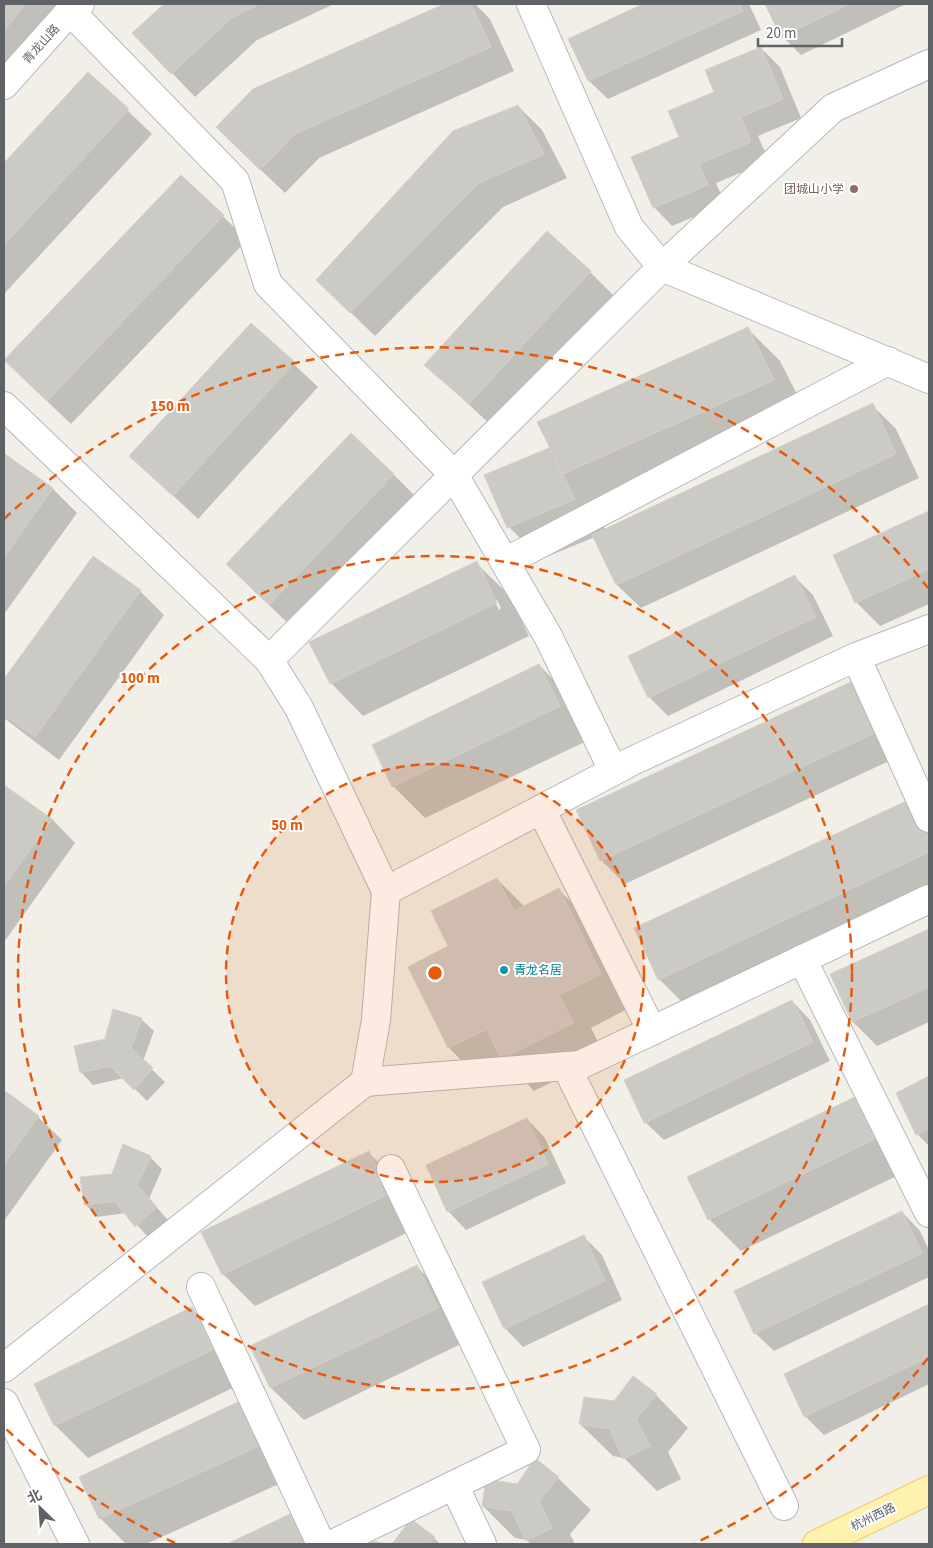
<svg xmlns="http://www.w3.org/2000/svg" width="933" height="1548" font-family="'Source Sans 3','Noto Sans SC',sans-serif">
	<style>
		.shadow { fill: #0003; fill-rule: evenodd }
		.building { fill: #cccac5; stroke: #d6d1c6 }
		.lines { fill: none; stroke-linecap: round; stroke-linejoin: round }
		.street-casing { stroke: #b5b8bc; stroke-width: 30 }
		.secondary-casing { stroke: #b6babf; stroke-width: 30 }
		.primary-casing { stroke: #f2c960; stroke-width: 30 }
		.street { stroke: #fff; stroke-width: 28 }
		.secondary { stroke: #fff; stroke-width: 28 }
		.primary { stroke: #fff2af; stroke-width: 28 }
		.ring { fill: none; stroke: #e8590c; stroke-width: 2.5; stroke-dasharray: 9 6 }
		.education-dot { fill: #8d6e63; stroke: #fff; stroke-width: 2 }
		.culture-dot { fill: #0f9aa8; stroke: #fff; stroke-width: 2 }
		.labels { text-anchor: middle; stroke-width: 4; stroke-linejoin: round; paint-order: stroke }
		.street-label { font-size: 12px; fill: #5f6368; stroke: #fff }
		.education-label { font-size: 12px; fill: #785e54; stroke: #fff; text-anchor: end }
		.culture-label { font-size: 12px; fill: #0d838f; stroke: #fff; text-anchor: start }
		.centre { fill: #e8590c; stroke: #fff; stroke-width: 2.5 }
		.ring-label { font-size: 15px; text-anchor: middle; font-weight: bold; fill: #e8590c; stroke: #fff; stroke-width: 4; stroke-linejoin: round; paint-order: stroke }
	</style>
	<rect width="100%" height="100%" fill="#f1efe8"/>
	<g class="shadow">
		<path d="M4,4H68L4,85Z"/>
		<path d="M166,4H334L257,40L195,97L134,33Z"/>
		<path d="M447,4H475L490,19L514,71L319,158L285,193L241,151L254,90Z"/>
		<path d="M646,4H749L761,30L608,99L589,81L570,40Z"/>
		<path d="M767,4H906L801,55L782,36Z"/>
		<path d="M761,48L780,67L801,118L758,136L769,161L716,183L725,204L672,226L654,207L680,138L715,92Z"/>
		<path d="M88,73L152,134L4,294V165Z"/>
		<path d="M518,106L542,130L567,178L503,207L375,336L342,304Z"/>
		<path d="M182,176L247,240L71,424L29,384Z"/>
		<path d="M590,272L614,296L493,427L426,365Z"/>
		<path d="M251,324L318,387L198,519L131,456Z"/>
		<path d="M747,328L780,361L806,412L594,507L606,530L872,405L896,429L919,478L641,608L617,585L595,537L541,559L509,527L485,475L551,448Z"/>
		<path d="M5,456L53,489L77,513L4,614Z"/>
		<path d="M393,474L417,498L293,628L251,588Z"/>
		<path d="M929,513V604L880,626L856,602L835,556Z"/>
		<path d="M93,557L140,591L164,615L59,760L4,718V681Z"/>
		<path d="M476,563L509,595L529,636L363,716L331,683ZM494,600H497L501,608L499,610Z"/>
		<path d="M795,577L813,595L833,636L668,716L649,697Z"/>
		<path d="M539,665L571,698L591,739L425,818L393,786Z"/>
		<path d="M856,680L904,754L625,884L601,860Z"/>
		<path d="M4,786L52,819L75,843L4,942Z"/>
		<path d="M929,814V887L683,1003L659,979Z"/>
		<path d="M497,879L525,907L559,890L591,922L633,1006L591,1028L605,1056L534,1091L510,1066L481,1080L449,1048L409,967L450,947Z"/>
		<path d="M929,931V1022L877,1046L853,1022L831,975Z"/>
		<path d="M792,1001L810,1020L830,1061L664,1140L645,1122Z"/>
		<path d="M141,1019L154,1031L143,1061L165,1082L147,1101L124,1078L93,1085L81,1072L106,1041Z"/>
		<path d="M929,1078V1146L917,1134L897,1093Z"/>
		<path d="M4,1092L38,1117L62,1140L4,1221Z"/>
		<path d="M855,1098L887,1131L907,1171L741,1251L709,1219Z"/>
		<path d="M527,1119L545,1138L566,1183L466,1230L448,1211Z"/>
		<path d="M369,1153L401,1185L421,1226L255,1306L223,1274Z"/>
		<path d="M150,1157L162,1169L149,1199L169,1221L149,1238L126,1213L97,1217L85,1204L113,1175Z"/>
		<path d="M902,1212L920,1231L929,1250V1277L774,1351L755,1333Z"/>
		<path d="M583,1236L602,1255L622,1300L523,1347L505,1328Z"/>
		<path d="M417,1267L450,1299L469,1340L304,1420L271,1388L252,1346Z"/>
		<path d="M929,1306V1384L824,1435L805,1416L786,1375Z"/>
		<path d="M192,1309L225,1341L245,1382L88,1458L55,1425Z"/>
		<path d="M634,1378L656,1395L688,1428L668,1452L681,1479L657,1491L624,1458L613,1456L580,1424L615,1403Z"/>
		<path d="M239,1403L290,1479L146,1544H126L100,1518Z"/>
		<path d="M558,1478L591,1510L570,1534L575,1544H531L527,1540L515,1538L483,1506L517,1485Z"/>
		<path d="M290,1516L319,1544H230Z"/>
		<path d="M411,1520L434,1538L440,1544H394Z"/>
	</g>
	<g class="building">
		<path d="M4,4H25L4,31Z"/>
		<path d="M164,4H260L233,17L171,74L132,33Z"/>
		<path d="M444,4H471L491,47L295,134L260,170L216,127L253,89Z"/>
		<path d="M643,4H740L743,11L588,81L568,39Z"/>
		<path d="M765,4H850L781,37Z"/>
		<path d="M761,47L783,99L741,117L751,142L699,164L708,185L653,208L631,157L679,137L668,111L714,92L705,70Z"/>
		<path d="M88,72L129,109L4,245V163Z"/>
		<path d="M518,105L544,154L479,183L350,313L316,280L453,131Z"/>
		<path d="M181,175L224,215L47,401L4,360Z"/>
		<path d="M547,231L591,271L469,404L424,365Z"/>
		<path d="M251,323L295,362L173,496L129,456Z"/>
		<path d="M748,327L774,380L563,474L537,422Z"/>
		<path d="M873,403L896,454L616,585L592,535Z"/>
		<path d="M351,433L394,474L269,605L226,564Z"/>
		<path d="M549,448L575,499L507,528L484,475Z"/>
		<path d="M5,454L53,488L4,557V456Z"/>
		<path d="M929,511V569L855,603L833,555Z"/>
		<path d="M93,556L141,590L35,737L4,715V679Z"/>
		<path d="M477,561L497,603L330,684L309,642Z"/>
		<path d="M795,575L816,617L648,698L628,656Z"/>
		<path d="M539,664L560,706L392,787L372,745Z"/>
		<path d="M857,679L881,730L600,861L576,810Z"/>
		<path d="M4,785L52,819L4,886Z"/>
		<path d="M915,797L929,829V852L658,980L634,928Z"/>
		<path d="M497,878L514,911L559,888L601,974L559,995L573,1023L501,1059L487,1029L448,1048L408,967L448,946L431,911Z"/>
		<path d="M929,929V987L852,1022L830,974Z"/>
		<path d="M792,1000L813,1042L644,1123L624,1080Z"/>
		<path d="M113,1009L142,1018L131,1048L153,1068L134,1090L110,1066L80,1073L74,1046L105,1039Z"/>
		<path d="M929,1076V1128L916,1135L896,1093Z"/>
		<path d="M4,1090L39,1116L4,1164Z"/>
		<path d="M855,1097L875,1139L708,1220L687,1177Z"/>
		<path d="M527,1118L548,1164L447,1212L426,1165Z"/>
		<path d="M123,1144L151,1156L137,1185L157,1207L135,1227L115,1201L84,1205L80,1177L112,1174Z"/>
		<path d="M369,1151L389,1194L222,1275L201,1232Z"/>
		<path d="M902,1211L922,1253L754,1334L734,1291Z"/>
		<path d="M584,1235L605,1281L504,1329L482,1282Z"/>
		<path d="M417,1265L438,1308L270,1388L250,1346Z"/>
		<path d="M929,1304V1357L804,1417L784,1374Z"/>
		<path d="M192,1307L214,1349L54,1426L34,1384Z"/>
		<path d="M633,1376L657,1394L636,1419L650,1446L623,1459L610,1429L579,1424L584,1397L614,1401Z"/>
		<path d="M240,1401L259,1446L99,1519L79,1477Z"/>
		<path d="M535,1458L559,1477L539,1501L552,1528L526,1541L512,1511L482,1506L486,1479L517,1484Z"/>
		<path d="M290,1514L305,1544H227Z"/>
		<path d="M411,1519L435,1537L429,1544H361L362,1540L392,1544Z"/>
	</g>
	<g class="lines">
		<g class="street-casing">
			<g id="street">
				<path d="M531,4L629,227L662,267L929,379"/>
				<path d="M70,11L235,181L268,284L454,475L549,638L613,770L856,657"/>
				<path d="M4,406L269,660L299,708L386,891L376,1020L365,1082L4,1368"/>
				<path d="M505,562L888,361"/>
				<path d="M929,629L856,657L929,818"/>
				<path d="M269,660L662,267L833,108L929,64"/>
				<path d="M541,809L652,1031"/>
				<path d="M386,891L625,765"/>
				<path d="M802,959L929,1213"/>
				<path d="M566,1066L784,1506"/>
				<path d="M365,1082L580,1065L929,899"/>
				<path d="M391,1169L526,1450L454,1485"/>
				<path d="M201,1287L321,1544"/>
				<path d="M4,1403L75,1544"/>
				<path d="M333,1544L454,1485L482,1544"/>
			</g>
		</g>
		<g class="secondary-casing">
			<path id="secondary" d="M4,85L70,11L80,4"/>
		</g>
		<g class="primary-casing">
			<path id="primary" d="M817,1544L929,1490"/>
		</g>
		<use href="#street" class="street"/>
		<use href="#secondary" class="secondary"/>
		<use href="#primary" class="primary"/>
	</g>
	<circle cx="435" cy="973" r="209" fill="#e8590c" fill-opacity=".12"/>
	<g class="ring">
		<circle cx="435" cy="973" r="209"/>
		<circle cx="435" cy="973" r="417"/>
		<path d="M928 1358A626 626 0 0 1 695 1543M175 1543A626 626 0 0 1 4 1427M4 519A626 626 0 0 1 928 588"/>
	</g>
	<circle class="education-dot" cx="854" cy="189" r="5"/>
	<circle class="culture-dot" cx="504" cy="970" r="5"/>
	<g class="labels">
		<g class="street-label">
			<text transform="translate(41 44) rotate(-48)" y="4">青龙山路</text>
			<text transform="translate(873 1517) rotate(-26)" y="4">杭州西路</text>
		</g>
		<g class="education-label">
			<text x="844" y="193">团城山小学</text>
		</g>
		<g class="culture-label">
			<text x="514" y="974">青龙名居</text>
		</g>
	</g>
	<circle cx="435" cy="973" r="8" class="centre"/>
	<g class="ring-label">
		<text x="170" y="411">150 m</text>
		<text x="140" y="683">100 m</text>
		<text x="287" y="830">50 m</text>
	</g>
	<rect width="933" height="1548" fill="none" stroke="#5f6368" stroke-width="10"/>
	<g transform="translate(40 1508) rotate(335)" stroke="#ffffff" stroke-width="4" paint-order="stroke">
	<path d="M0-4L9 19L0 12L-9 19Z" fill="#5f6368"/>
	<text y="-8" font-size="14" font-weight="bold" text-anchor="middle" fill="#5f6368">北</text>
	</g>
	<path d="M758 38v8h84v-8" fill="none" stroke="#5f6368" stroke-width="2.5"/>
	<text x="766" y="38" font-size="15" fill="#5f6368" stroke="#ffffff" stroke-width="4" paint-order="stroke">20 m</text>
</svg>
